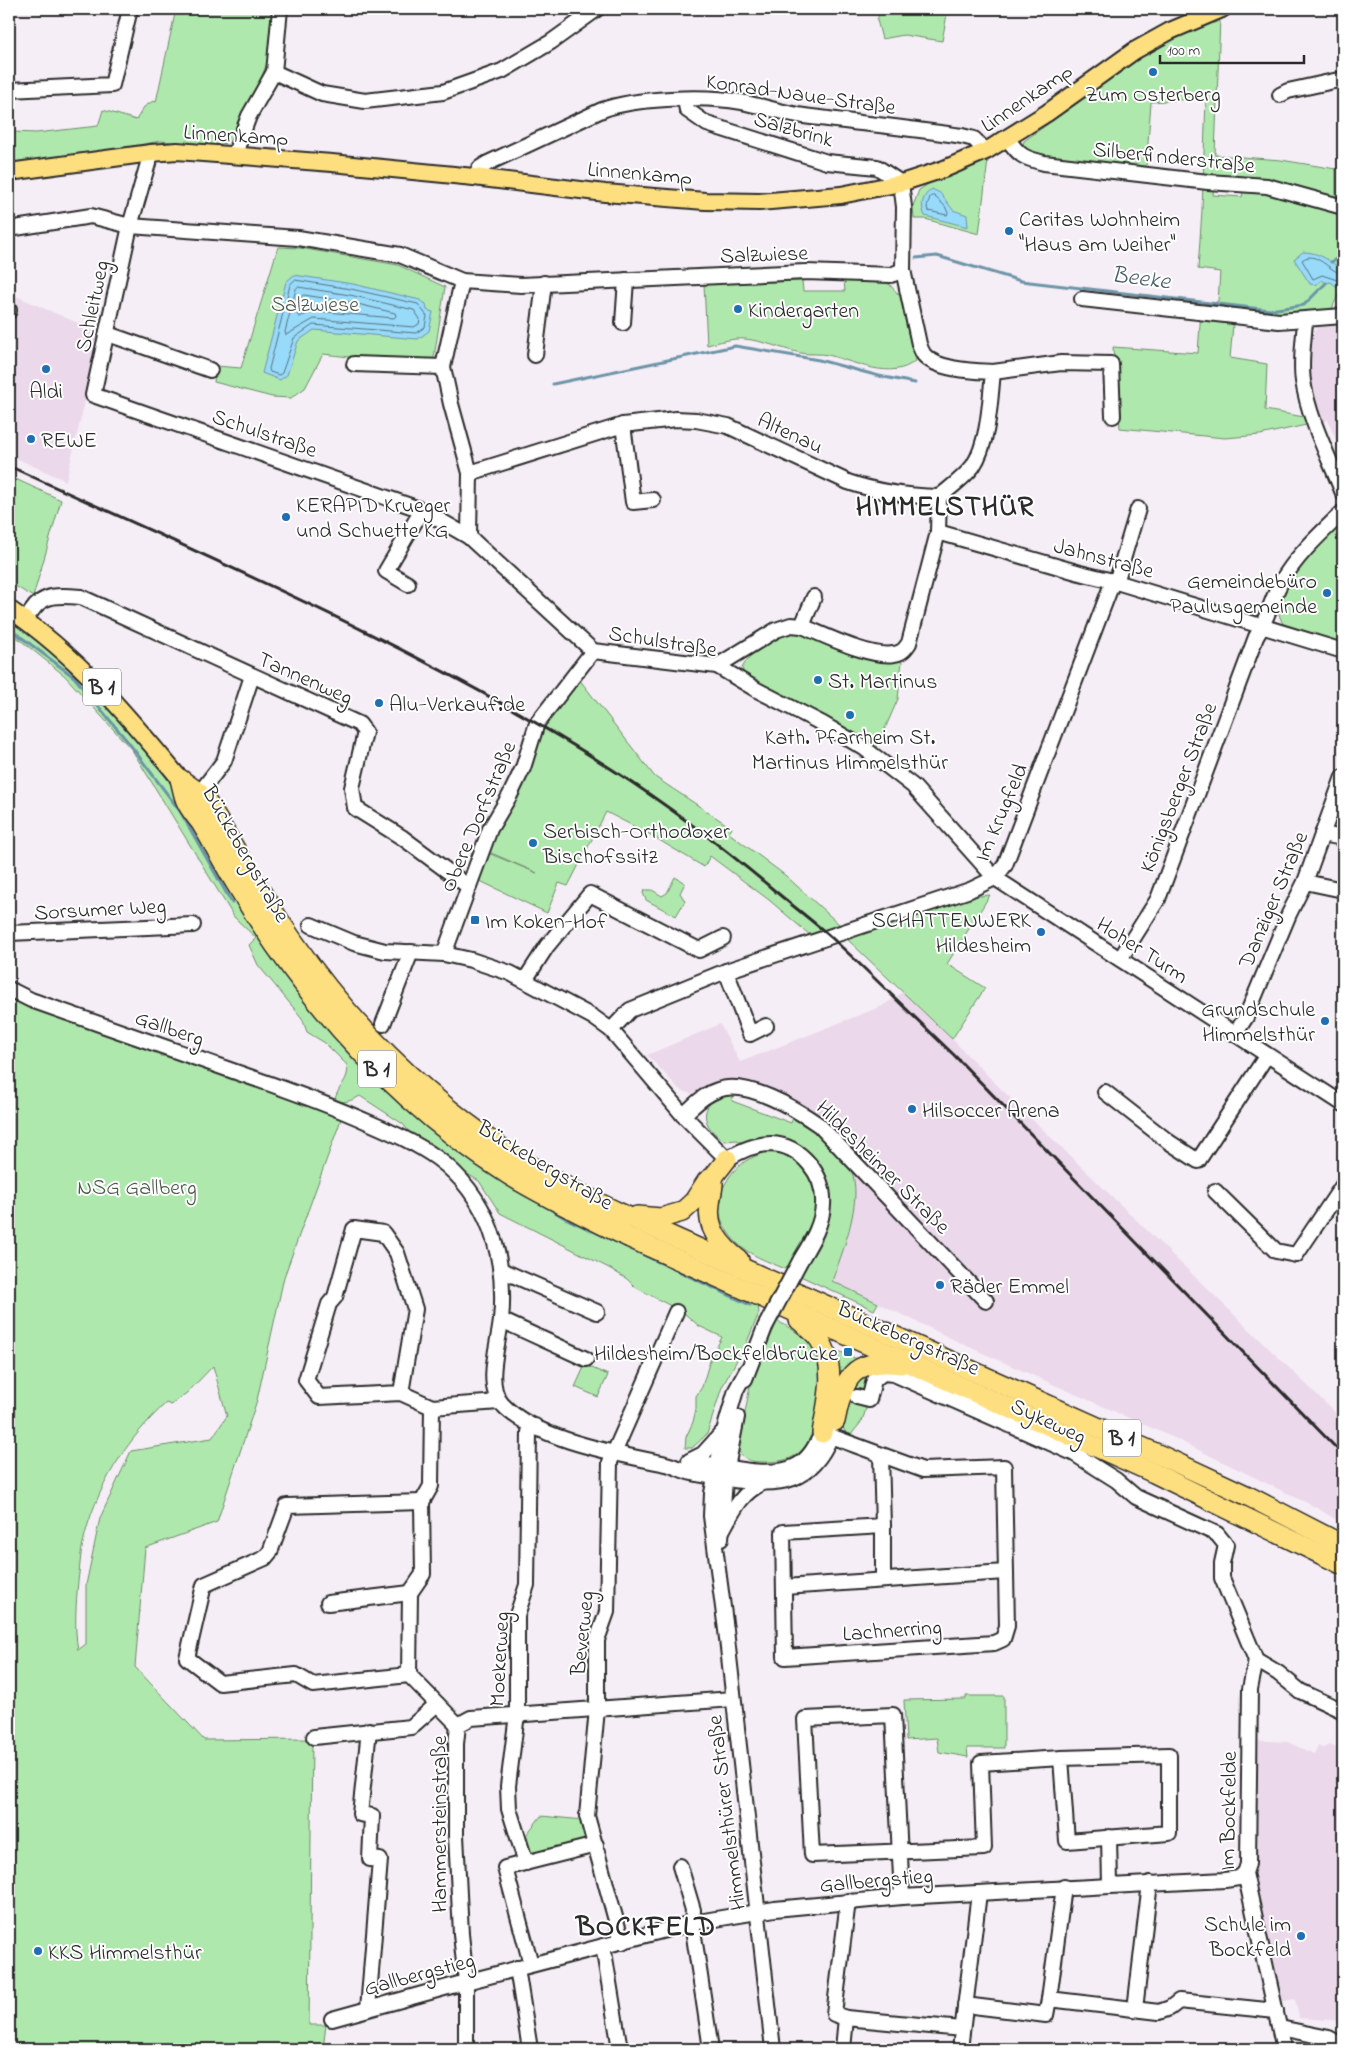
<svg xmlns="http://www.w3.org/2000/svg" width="1352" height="2058" font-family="'Indie Flower',sans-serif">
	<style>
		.built { fill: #ebd9eb }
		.green { fill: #afe8ac; stroke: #6d8a6c; fill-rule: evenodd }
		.water { fill: #98dafa; stroke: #6c94a7 }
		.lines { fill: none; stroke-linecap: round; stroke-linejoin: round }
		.shore { stroke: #57717e; stroke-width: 1 }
		.stream { stroke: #6c94a7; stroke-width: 3 }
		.minor-casing { stroke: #2b2b2b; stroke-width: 18 }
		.major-casing { stroke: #2b2b2b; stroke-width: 20 }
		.highway-casing { stroke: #2b2b2b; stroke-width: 22 }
		.minor { stroke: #fff; stroke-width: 14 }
		.major { stroke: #fedf80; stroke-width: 16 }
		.highway { stroke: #fedf80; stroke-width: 19 }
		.rail { stroke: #2b2b2b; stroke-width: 3 }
		.minor-bridge-casing { stroke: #2b2b2b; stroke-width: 18; stroke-linecap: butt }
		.minor-bridge { stroke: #fff; stroke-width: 14 }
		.poi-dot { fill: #1f6fb2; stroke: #fff; stroke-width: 2 }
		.labels { text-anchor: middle; stroke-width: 4; stroke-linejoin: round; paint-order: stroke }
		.shield { fill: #fff; stroke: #6b6b6b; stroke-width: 1 }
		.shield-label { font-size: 21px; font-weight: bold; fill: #2b2b2b }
		.street-label { font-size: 22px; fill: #2b2b2b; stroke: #fff }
		.poi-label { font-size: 22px; fill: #2b2b2b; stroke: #fff; text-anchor: start }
		.park-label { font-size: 22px; fill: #4c5a4b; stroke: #fff }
		.water-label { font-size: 24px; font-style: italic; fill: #4c6069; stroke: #fff }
		.district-label { font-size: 28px; font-weight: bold; letter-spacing: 1px; fill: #2b2b2b; stroke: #fff }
	</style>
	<rect width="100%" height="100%" fill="#f6eef6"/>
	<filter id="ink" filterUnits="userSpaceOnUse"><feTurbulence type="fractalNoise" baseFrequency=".02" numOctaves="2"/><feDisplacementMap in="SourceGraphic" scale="10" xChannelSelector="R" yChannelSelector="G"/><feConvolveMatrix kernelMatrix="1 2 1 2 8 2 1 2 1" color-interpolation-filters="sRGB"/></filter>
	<g filter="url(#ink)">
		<g class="built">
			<path d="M9,293L101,333L66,481L9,455Z"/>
			<path d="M1343,322V460L1328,420L1321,423L1319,419L1311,389V363L1312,337L1319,323Z"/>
			<path d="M903,992L952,1039L1001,1089L1343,1420V1524L1317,1508L1172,1437L969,1347L832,1281L850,1230L855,1184L851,1170L806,1122L770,1103L734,1094L710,1084L691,1094L680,1090L647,1055L720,1024L740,1062L882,1006Z"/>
			<path d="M1249,1740L1288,1742L1314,1754L1318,1746L1323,1748L1329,1745L1342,1750L1343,1748V2021L1299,2018L1295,1999L1274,2003L1248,1864Z"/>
		</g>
		<g class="green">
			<path d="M176,9H274L267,63L258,86L239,118L230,142L213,146L161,141L9,168V135L12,136L13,132L36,133L98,126L103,110L136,120L144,107L153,101L156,102Z"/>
			<path d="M881,9H948L942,41L904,35L882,39L877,20Z"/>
			<path d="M1220,17L1215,155L1281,160L1336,169V204L1267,185L1214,182L1213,195L1242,197L1244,186L1269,187L1343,211V288L1340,291L1329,315L1276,319L1234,314L1230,358L1267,364L1265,410L1304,417L1306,425L1260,435L1225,438L1120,428L1113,347L1198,353L1201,310L1218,301L1220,272L1198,269L1202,210L1206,98L1151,102L1146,169L1041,160L1027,155L1022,150L1024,141L1147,53Z"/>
			<path d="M988,160L979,234L925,219H914L913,206L919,190L933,181Z"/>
			<path d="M278,247L300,248L398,265L445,287L433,364L376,360L323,354L305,388L291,398L272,397L214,382L216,366L241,368Z"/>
			<path d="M874,280L889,284L900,296L911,346L916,360C893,382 853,361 828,355C819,353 810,355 801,353C782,349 764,341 745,339C732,338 720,342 707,345L704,284L802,281L803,291H845L844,281Z"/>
			<path d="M9,476L61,500L33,597L9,582Z"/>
			<path d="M1343,521V643L1283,624C1279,616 1276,607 1279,598C1285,578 1327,537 1343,521Z"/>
			<path d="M9,615L61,655L150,754L186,806L308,1002L665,1263L758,1306L759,1313L747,1342L722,1387L707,1434L692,1448H685L686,1437L693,1422L696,1409V1396L702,1387L710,1360L722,1337L699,1326L684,1313L635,1287L627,1279L609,1268L500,1213L479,1181L456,1167L412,1136L403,1124L360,1096C351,1101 345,1103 335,1101C336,1087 351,1080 347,1065L325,1043L307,1032L302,1018L258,965L249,945L256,938L234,917L132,750L65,676L9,631Z"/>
			<path d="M796,629L883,660L902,661L898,699L876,749L745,677L742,668C754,646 773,637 796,629Z"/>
			<path d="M579,679L655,777L732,828L729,833L786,876L840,925L810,935L769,900L710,856L704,867L649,834L606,812L568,886L559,883L547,913L478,880L488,853L537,873L489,852L495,831L510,804L524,784L539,734Z"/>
			<path d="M675,877L685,883L680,893L685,901L676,916L646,900L643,893L644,890H652L662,896L667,893Z"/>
			<path d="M990,895L947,964L985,988L952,1039L846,938L969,897Z"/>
			<path d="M9,993L162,1051L160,1056H179L311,1103L312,1108H328L343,1114L284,1277L257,1400L217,1522L145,1548L135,1667L204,1740L312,1739L309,2025H326L323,2049H9ZM213,1366L227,1416L212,1438L131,1451L100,1518L86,1585V1644L78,1650C74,1628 76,1604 78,1581C80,1569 80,1555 83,1543C95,1489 126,1440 166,1403L171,1405L189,1391Z"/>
			<path d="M725,1093L734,1094L732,1101L791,1123L794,1115C813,1128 842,1149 851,1170C864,1198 842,1254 832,1281L878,1303L874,1310C844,1296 813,1282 783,1268C769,1262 750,1255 739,1245C724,1231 713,1210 722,1190C733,1168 740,1162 763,1153L737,1140L725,1141C701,1127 697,1105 725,1093Z"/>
			<path d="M777,1321C791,1328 808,1338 816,1352C828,1375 819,1436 799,1453C789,1461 776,1462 763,1462C751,1462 744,1460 738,1450L750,1386Z"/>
			<path d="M831,1348L862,1361L837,1395Z"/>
			<path d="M585,1365L608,1375L598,1397L575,1387Z"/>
			<path d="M871,1373L864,1390H853L851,1401L863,1404L866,1409L862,1421L850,1436L844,1430L841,1422L850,1383Z"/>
			<path d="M966,1696H1004V1748H967L968,1757L939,1752L937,1738L906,1740L904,1700L966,1699Z"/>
			<path d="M541,1816L584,1820L590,1841L529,1857L523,1839Z"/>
		</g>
		<g class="water">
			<path d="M932,189L940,193L953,210L967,215L968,227L925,216C920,205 922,196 932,189Z"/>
			<path d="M1303,252C1320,252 1329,261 1343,270V283L1337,287L1331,282L1326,283L1322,280L1316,285L1310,284L1294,259Z"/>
			<path d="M294,275L353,284L420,300L426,304L427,310L433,312L429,331L418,339L314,330L298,341L287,375L280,380L262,373L286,282Z"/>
		</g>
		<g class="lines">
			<g class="shore">
				<path d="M934,196L945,206L948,213L947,215L928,211L927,207L930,197Z"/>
				<path d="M1343,274C1329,272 1316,249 1302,260L1313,279L1322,275L1337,280L1343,279"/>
				<path d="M295,280L351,289L418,304L427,316L425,327L416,333L313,325L294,338L282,373L279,375L270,372L269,369L290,285Z"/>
				<path d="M298,287L350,295L414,310L420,319L419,324L414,327L314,319L286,335L285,332L296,289Z"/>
				<path d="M304,295L349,302L395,313L396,316L394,318L315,311L299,317L297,314L301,297Z"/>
			</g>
			<g class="stream">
				<path d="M916,258L937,256L1021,281L1270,310L1304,305L1326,283"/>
				<path d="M1331,262L1343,255"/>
				<path d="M553,384L735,346L819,360L879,376L915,383"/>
				<path d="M9,628L74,677L128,742L180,811L232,903"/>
				<path d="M369,1074L384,1088"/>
				<path d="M542,1204L565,1218L750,1305"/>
			</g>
			<g class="minor-casing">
				<g id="minor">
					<path d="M274,72L322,94L365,101L443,92L502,71L551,42L597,9"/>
					<path d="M9,90L112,85L130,9"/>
					<path d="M1280,95L1288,91L1343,79"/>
					<path d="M685,100L687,110L707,124L827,162L877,167L901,183L904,207L903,270L919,344C920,347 922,352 924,355C937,370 974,371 993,372C990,400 989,442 973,466C964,478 951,487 939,497L938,532L909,643C905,649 902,653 894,654C870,658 824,635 802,626L791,625L776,630L717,666"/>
					<path d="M1008,139C1019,156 1024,158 1044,163L1208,182L1267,186L1343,207"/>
					<path d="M151,153L130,226L93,395L422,510L469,537L593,651L717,666L757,690L823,724L864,748L913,786L995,878L1343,1104"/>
					<path d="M234,156L249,116L274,72L280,9"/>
					<path d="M474,177L480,168L488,163L602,110C634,98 706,95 741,102C762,106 783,113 804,116C857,123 910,128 962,136L974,139L986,151"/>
					<path d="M9,229L91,216L130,226L298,238L400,255L462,281L521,285L806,272L891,275L903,270"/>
					<path d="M462,281L443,367L451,404L470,473L469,537"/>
					<path d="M1082,299L1279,321L1343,316"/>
					<path d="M9,310V311"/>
					<path d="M1305,320C1304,340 1300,361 1303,381C1309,420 1329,457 1343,493"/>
					<path d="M623,323L626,280"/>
					<path d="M108,334L210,370"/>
					<path d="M535,355L544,283"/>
					<path d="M354,364L443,367"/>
					<path d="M993,372L1061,363L1111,364L1113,416"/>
					<path d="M623,425L633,502L653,500"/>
					<path d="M470,473L623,425L676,419L696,420L728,426L848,482C877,492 909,496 939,497"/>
					<path d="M938,532L1080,573L1113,581L1343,651"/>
					<path d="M408,584L386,571L422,510"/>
					<path d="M31,612C43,593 61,595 81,597L359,724L365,732L352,788L355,808L403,838L469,887"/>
					<path d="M802,626L814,597"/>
					<path d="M205,786L224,761L252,676"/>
					<path d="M1322,834L1343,838"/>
					<path d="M1305,882L1343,890"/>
					<path d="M311,925L354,943L385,951L444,954L471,960L510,973L593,1017L611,1030L683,1115L727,1159C740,1151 755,1144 771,1144C801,1145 825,1175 823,1205C822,1226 810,1244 800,1261"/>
					<path d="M9,933L193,925"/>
					<path d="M444,954L490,829L510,795L523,768L537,723L593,651"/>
					<path d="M1120,959L1158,899L1256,637C1267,620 1271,601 1280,584C1296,556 1320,534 1343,512"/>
					<path d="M726,971L750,1034L766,1026"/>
					<path d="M525,980L547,946L590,894L699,950L723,938"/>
					<path d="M9,989L31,1000C104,1026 177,1051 250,1077C291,1091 330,1105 370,1123C393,1133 416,1143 437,1158C489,1196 507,1258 501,1320C499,1343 484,1385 502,1404C535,1440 619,1454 666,1464C675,1466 683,1471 692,1473C705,1476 720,1477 734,1480C781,1487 811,1483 831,1436"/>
					<path d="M383,1024L411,952"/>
					<path d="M611,1030L630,1010L726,971L970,890L995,878L1005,865L1113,581L1118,576L1138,509"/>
					<path d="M1235,1034L1246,1017L1289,914L1305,882L1343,777"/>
					<path d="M1105,1092L1169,1142L1198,1161L1267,1055"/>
					<path d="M683,1115C694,1106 704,1094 718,1090C746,1079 796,1109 819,1125L986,1301"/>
					<path d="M1215,1191L1276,1251L1296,1255L1343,1185"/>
					<path d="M501,1270L597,1312"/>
					<path d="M501,1320L586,1359"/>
					<path d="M747,1370L736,1390L724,1431L712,1493L711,1516L726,1630L773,2049"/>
					<path d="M745,1379L765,1327"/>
					<path d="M401,1393L415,1309L397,1253L383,1233L354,1229L335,1297L329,1304L306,1380L319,1397L401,1393L432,1407L431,1486L422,1502L423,1574L410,1593L409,1675L458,1725"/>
					<path d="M857,1397L869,1400L874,1380L883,1373L894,1374L1073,1453L1116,1480L1136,1497L1217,1534L1226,1545L1222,1563V1578L1256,1660L1278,1673L1300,1691L1343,1711"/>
					<path d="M432,1407L499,1402"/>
					<path d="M689,1461L703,1454L722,1433"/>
					<path d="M691,1461C719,1465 770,1480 796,1466C809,1459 816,1446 822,1433L923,1470L1004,1467L1007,1626L1003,1639L994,1643L785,1657L783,1532L883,1526L881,1455"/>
					<path d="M722,1531C733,1511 741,1493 762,1483"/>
					<path d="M721,1539L725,1478L737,1417"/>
					<path d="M883,1580V1526"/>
					<path d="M784,1587L1005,1572"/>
					<path d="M328,1603L410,1593"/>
					<path d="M1256,1660L1250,1689L1248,1864L1245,1873L1284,2049"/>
					<path d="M409,1675L313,1685L296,1675L220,1683L187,1658L204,1585L265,1558L270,1552L287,1506L422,1502"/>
					<path d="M314,1737L411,1727L437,1704"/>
					<path d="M1109,1837L1110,1885"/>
					<path d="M526,1863L509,1809L508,1786L517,1714V1615L527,1585L529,1432L535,1426"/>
					<path d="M680,1866L693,1910L692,1923L711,2049"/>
					<path d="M902,1897L893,1715L805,1719L812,1855L984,1848L981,1763L1061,1758L1169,1755V1833L1067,1841L1061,1758"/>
					<path d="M622,1942L587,1816L597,1709V1640L607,1612L610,1462L676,1312"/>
					<path d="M603,1946L620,2049"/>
					<path d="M531,1964L505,1868L596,1845"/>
					<path d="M517,1968L530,2049"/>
					<path d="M1049,1999L1064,1887"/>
					<path d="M965,2005L1046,2015L1049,1999L1159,2012L1170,2008L1179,2001L1276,2011"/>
					<path d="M368,2009L380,1860L370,1859L372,1816L360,1814L369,1730"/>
					<path d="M1135,2009L1150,1883"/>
					<path d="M846,2018L834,2014L848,1901"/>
					<path d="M332,2019L466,1982L692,1923L775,1909L902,1897L1225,1880L1239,1878L1245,1873"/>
					<path d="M1280,2028L1329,2038L1336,2042L1335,2049"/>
					<path d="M466,2049V1982L461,1934L456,1835V1744L458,1725L471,1718L733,1699"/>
					<path d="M843,2049L846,2018L962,2029"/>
					<path d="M960,2049L979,1893"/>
				</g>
			</g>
			<g class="major-casing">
				<g id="major">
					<path d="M9,172L151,153L177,151L332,163L474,177L605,193L705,201L759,202L841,195L901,183L944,169L986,151L1047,113L1134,51L1170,31L1222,9"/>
					<path d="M9,609C77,655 128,716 180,779"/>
				</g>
			</g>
			<g class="highway-casing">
				<g id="highway">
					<path d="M180,779C182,786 183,794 186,801C189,809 196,816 201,823C212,841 222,860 233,879C302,997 393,1101 509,1175C548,1199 589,1218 630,1238L1154,1473L1343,1565"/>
					<path d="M180,779L198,792L206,801C235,848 262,897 294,942C352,1026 427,1099 512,1155C547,1178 584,1196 622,1214L1162,1456L1246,1495L1343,1545"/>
					<path d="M713,1177C714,1187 711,1194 710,1204C706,1229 721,1246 739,1260"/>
					<path d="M637,1216L661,1218L682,1212L694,1201L707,1181L713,1177L727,1159"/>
					<path d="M799,1320C806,1326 813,1331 819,1339C838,1366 827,1403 822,1433"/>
					<path d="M835,1421C844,1378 851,1358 901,1364"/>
				</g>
			</g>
			<use href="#minor" class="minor"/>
			<use href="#major" class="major"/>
			<use href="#highway" class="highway"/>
			<path class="rail" d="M9,466C213,560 423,648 613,770C669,806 724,848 775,891C794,907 814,922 832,938C873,976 913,1016 954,1055L1343,1455"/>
			<g class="minor-bridge-casing">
				<path id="minor-bridge" d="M765,1327L800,1261"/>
			</g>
			<use href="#minor-bridge" class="minor-bridge"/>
		</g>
	</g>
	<g class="poi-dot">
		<circle cx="1153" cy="72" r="5"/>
		<circle cx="1009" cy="231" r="5"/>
		<circle cx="738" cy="309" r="5"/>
		<circle cx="46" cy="369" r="5"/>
		<circle cx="31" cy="439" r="5"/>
		<circle cx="286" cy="517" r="5"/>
		<circle cx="1327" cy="593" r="5"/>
		<circle cx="818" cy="680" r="5"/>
		<circle cx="379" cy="703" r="5"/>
		<circle cx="850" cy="715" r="5"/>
		<circle cx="533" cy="843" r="5"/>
		<rect x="470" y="915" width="10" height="10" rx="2.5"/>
		<circle cx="1041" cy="932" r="5"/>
		<circle cx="1325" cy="1021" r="5"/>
		<circle cx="912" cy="1109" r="5"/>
		<circle cx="940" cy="1285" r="5"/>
		<rect x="843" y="1347" width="10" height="10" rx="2.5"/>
		<circle cx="1301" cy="1936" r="5"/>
		<circle cx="38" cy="1951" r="5"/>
	</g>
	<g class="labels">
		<g class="shield">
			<rect x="83" y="668.5" width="38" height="37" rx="4"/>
			<rect x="358" y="1050.5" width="38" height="37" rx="4"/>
			<rect x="1103" y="1419.5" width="38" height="37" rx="4"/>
		</g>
		<g class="shield-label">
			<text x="102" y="694">B 1</text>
			<text x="377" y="1076">B 1</text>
			<text x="1122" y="1445">B 1</text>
		</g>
		<g class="street-label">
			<text transform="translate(801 93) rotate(8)" y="8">Konrad-Naue-Straße</text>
			<text transform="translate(1026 97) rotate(-34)" y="8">Linnenkamp</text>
			<text transform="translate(794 128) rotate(16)" y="8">Salzbrink</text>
			<text transform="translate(236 134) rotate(4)" y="8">Linnenkamp</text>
			<text transform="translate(1174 156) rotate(6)" y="8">Silberfinderstraße</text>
			<text transform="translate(640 172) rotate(5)" y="8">Linnenkamp</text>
			<text transform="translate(764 253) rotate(-2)" y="8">Salzwiese</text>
			<text transform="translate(91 306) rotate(-78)" y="8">Schleitweg</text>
			<text transform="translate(265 432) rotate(19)" y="8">Schulstraße</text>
			<text transform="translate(791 432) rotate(25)" y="8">Altenau</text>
			<text transform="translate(1104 557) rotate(15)" y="8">Jahnstraße</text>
			<text transform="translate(663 640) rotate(9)" y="8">Schulstraße</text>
			<text transform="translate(306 677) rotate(24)" y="8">Tannenweg</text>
			<text transform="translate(1177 787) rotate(-69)" y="8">Königsberger Straße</text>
			<text transform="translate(1000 812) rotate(-67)" y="8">Im Krugfeld</text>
			<text transform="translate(477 816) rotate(-67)" y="8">Obere Dorfstraße</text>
			<text transform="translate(247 853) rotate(60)" y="8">Bückebergstraße</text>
			<text transform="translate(1272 899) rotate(-67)" y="8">Danziger Straße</text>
			<text transform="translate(100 908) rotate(-3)" y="8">Sorsumer Weg</text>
			<text transform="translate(1143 949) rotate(33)" y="8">Hoher Turm</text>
			<text transform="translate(170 1027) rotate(19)" y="8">Gallberg</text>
			<text transform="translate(546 1164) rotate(31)" y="8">Bückebergstraße</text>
			<text transform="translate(884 1166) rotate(45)" y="8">Hildesheimer Straße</text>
			<text transform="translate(909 1337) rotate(24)" y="8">Bückebergstraße</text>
			<text transform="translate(1049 1420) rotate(25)" y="8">Sykeweg</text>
			<text transform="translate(892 1629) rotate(-4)" y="8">Lachnerring</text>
			<text transform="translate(581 1633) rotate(-84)" y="8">Beverweg</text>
			<text transform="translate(498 1659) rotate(-87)" y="8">Moekerweg</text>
			<text transform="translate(1227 1811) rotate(-89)" y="8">Im Bockfelde</text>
			<text transform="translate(725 1813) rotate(-97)" y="8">Himmelsthürer Straße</text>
			<text transform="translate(438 1824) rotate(-90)" y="8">Hammersteinstraße</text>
			<text transform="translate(876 1879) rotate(-5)" y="8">Gallbergstieg</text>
			<text transform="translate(419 1973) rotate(-15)" y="8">Gallbergstieg</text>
		</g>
		<g class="poi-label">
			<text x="1153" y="101" text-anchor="middle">Zum Osterberg</text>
			<text x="1019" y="226">Caritas Wohnheim<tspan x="1019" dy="25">"Haus am Weiher"</tspan></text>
			<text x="748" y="317">Kindergarten</text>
			<text x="46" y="398" text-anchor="middle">Aldi</text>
			<text x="41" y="447">REWE</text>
			<text x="296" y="512">KERAPID Krueger<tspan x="296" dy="25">und Schuette KG</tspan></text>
			<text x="1317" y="588" text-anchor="end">Gemeindebüro<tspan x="1317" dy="25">Paulusgemeinde</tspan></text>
			<text x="828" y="688">St. Martinus</text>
			<text x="389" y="711">Alu-Verkauf.de</text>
			<text x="850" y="744" text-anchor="middle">Kath. Pfarrheim St.<tspan x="850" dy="25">Martinus Himmelsthür</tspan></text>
			<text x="543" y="838">Serbisch-Orthodoxer<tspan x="543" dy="25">Bischofssitz</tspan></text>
			<text x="1031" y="927" text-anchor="end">SCHATTENWERK<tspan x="1031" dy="25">Hildesheim</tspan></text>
			<text x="485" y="928">Im Koken-Hof</text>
			<text x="1315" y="1016" text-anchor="end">Grundschule<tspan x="1315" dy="25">Himmelsthür</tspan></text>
			<text x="922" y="1117">Hilsoccer Arena</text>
			<text x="950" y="1293">Räder Emmel</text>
			<text x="838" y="1360" text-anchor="end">Hildesheim/Bockfeldbrücke</text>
			<text x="1291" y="1931" text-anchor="end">Schule im<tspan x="1291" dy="25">Bockfeld</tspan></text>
			<text x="48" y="1959">KKS Himmelsthür</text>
		</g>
		<g class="park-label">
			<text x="315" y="311">Salzwiese</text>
			<text x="137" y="1194">NSG Gallberg</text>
		</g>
		<g class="water-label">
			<text transform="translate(1141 277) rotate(7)" y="8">Beeke</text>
		</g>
		<g class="district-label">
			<text x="945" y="515">HIMMELSTHÜR</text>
			<text x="646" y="1935">BOCKFELD</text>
		</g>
	</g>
	<rect width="1352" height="2058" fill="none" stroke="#fff" stroke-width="30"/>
	<rect x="15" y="15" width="1322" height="2028" fill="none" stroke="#2b2b2b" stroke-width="2" filter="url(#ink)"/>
	<path d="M1160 55v8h144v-8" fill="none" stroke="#2b2b2b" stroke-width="2.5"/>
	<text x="1167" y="55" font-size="15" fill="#2b2b2b" stroke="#ffffff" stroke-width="4" paint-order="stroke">100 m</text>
</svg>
